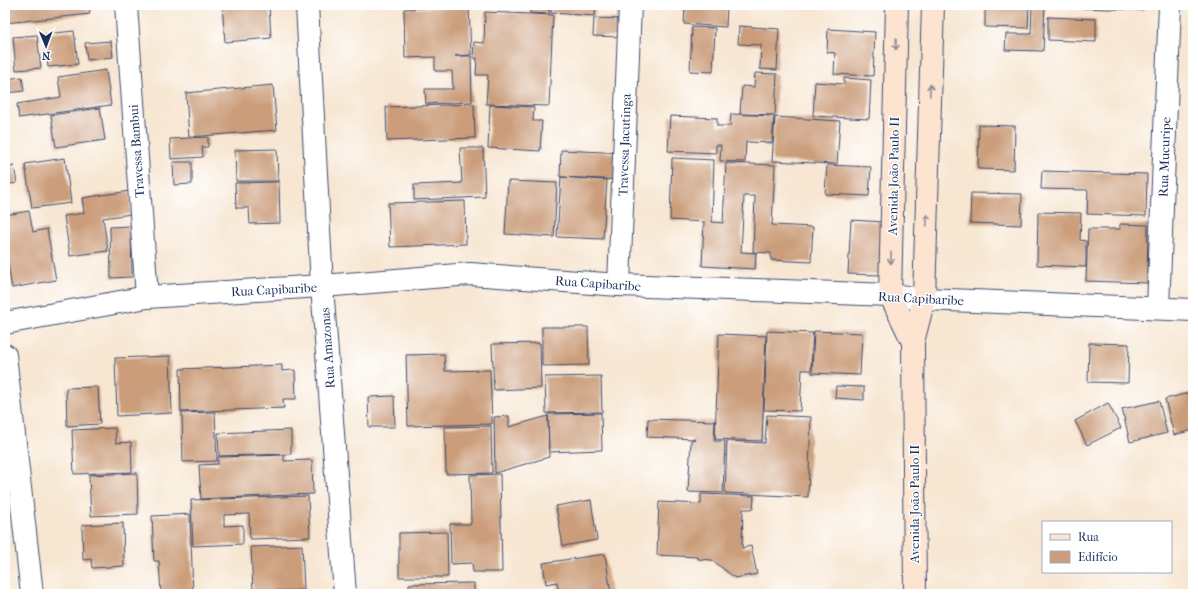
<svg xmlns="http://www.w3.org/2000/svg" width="1198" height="599" font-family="'IM FELL French Canon',serif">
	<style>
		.building { fill: #cb9d7a }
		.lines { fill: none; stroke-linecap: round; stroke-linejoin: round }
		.minor-casing { stroke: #3c4a6f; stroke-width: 24 }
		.secondary-casing { stroke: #3c4a6f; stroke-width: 24 }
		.minor { stroke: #fff; stroke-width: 22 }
		.secondary { stroke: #fde4d1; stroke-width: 22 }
		.oneway { stroke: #8c8a98 }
		.labels { text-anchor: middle; stroke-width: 3; stroke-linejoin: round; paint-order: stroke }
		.street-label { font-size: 13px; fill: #1b2f5e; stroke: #fff }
	</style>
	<rect width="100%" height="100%" fill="#fff"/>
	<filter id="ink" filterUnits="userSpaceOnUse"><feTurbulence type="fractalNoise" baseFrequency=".025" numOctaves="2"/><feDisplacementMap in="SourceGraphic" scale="8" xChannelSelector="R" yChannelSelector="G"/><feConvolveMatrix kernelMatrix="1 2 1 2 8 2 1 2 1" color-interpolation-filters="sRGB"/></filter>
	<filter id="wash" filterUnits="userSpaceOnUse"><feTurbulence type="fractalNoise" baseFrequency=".012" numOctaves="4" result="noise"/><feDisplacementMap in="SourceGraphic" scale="16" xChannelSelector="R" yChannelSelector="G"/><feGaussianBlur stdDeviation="0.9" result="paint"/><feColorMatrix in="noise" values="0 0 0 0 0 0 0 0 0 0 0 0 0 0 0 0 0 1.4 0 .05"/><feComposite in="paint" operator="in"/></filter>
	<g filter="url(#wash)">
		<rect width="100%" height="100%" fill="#f7e6d1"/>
		<g id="blocks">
			<g class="building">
				<path d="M5,5H89L90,14L5,23Z"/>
				<path d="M222,5H269L271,38L225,42Z"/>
				<path d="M530,5H549V14L530,13Z"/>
				<path d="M551,5H596L595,16L551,13Z"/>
				<path d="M685,5H727L726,27L684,24Z"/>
				<path d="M985,5H1029L1028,28L985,27Z"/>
				<path d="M1032,5H1045L1043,51L1005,50L1006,34H1031Z"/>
				<path d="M1077,5H1143V10L1077,8Z"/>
				<path d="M469,6L471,55L455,56H471L472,102L426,104L425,89H453L452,71H435V57L405,58L404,9Z"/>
				<path d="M485,12L553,15L549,106L486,104L488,75H476L477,58H473L474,42L484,43Z"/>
				<path d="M1048,17L1096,19V42L1048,40Z"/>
				<path d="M594,18L622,19L621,37L593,36Z"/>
				<path d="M739,26L779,29L777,70L760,69L761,45L738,44Z"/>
				<path d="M692,27L715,28L713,72L690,71Z"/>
				<path d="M828,29L875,32L873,76L834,74L835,53L827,52Z"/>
				<path d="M74,31L78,64L48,67L45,34Z"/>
				<path d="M37,35L41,68L16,70L13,37Z"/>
				<path d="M111,41L113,57L87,60L85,43Z"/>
				<path d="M106,70L111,105L19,118L17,104L61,97L58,77Z"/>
				<path d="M755,73L777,74L775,115L740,114L742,86L754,87Z"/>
				<path d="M22,77L24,91L7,93L9,115H5V79Z"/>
				<path d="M844,78L871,80L869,119L813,116L815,82L844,84Z"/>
				<path d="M273,85L277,130L189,137L186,93Z"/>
				<path d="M474,104L475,138L387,141L386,107Z"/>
				<path d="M490,105L534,107L533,121H542L540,151L488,148Z"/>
				<path d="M100,108L105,140L56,147L51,115Z"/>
				<path d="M731,114L774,116L772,143L746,142L745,162L720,161L721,145H716V153L668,151L670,116L717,118V126H730Z"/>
				<path d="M775,117L840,121L837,164L772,161Z"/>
				<path d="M979,125L1015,126L1014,170L978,169Z"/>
				<path d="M208,137V147H202L203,157L171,159L170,139Z"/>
				<path d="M460,148H483L485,197L414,200V185L462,183Z"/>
				<path d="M277,149L278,181H236L235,150Z"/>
				<path d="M561,150L624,153L622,180L560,177Z"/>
				<path d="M65,158L71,203L32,208L25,164Z"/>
				<path d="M672,158L714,160L712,222L723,223L726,163L775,165L772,225L813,227L811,262L771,260V253L753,252L755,196H744L741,252L756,253L755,269L702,266L704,222L670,220Z"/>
				<path d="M173,162H192V184L174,185Z"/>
				<path d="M827,165L871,167L869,196L825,194Z"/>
				<path d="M14,166L17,183L5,185V168Z"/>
				<path d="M1042,171L1147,174L1146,216L1087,214L1088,190L1041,189Z"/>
				<path d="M561,177L607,180L603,239L557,237Z"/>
				<path d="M508,181L557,183L554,237L505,234Z"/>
				<path d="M279,182L280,223L250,224L249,208H236L235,183Z"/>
				<path d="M130,191L131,214L103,218L108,251L70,256L64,216L84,213L82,198Z"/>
				<path d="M971,193L1022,194L1021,225L970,223Z"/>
				<path d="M465,201L466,244L390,247L388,203Z"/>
				<path d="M29,211L33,232L47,229L56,280L12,288L5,246V215Z"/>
				<path d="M1038,212L1081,213L1080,240L1086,241V267L1037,265Z"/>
				<path d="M851,220L884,222L881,275L848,274Z"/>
				<path d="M1120,224L1148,225L1147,283L1086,281L1088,229H1120Z"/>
				<path d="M131,226L132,277L111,278L110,227Z"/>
				<path d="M542,327H588L589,365L542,366Z"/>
				<path d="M767,331L813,333L811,370H802L800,411L764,410Z"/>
				<path d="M814,331L862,333L860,375L812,373Z"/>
				<path d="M719,334L766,336L762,441L715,439Z"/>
				<path d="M540,343L541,388L494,390L492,344Z"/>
				<path d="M1089,343L1129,344L1128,383L1088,382Z"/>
				<path d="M444,354L445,371L490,370L492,424L408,426L406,355Z"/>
				<path d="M170,356L172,413L117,416L115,358Z"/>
				<path d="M282,365V371L295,370L296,399H283L284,408L181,412L180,369Z"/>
				<path d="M601,376L602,412L546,413L545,377Z"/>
				<path d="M836,386L864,387V400L835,398Z"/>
				<path d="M98,387L100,424L67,426L66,388Z"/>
				<path d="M1193,392V430L1174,435L1165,399Z"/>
				<path d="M394,396L395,427H369L368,397Z"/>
				<path d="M1159,401L1167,433L1130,442L1122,409Z"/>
				<path d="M1108,403L1121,428L1087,445L1075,421Z"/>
				<path d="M215,412L217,461L183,462L182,413Z"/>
				<path d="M601,413L602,450L549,452L548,414Z"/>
				<path d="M767,415L811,417L808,497L725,493L727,441L765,443Z"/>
				<path d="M509,416V427L548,416L549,457L495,473L494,417Z"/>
				<path d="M648,419L715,421L714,441H725L723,493L688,492L691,440L695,439L647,437Z"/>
				<path d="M491,426L492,473L446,474L445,427Z"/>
				<path d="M115,428L116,443L131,442L132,472L74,474L72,430Z"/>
				<path d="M291,430V454L219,456L218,433Z"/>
				<path d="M284,455V461L312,460L313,494L201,499L199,465L218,464V457Z"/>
				<path d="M137,473L138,514L91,516L89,475Z"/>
				<path d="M500,474L502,572H473L472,563L451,564L450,524H471L470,475Z"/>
				<path d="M701,494L754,496L753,509H743L742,548L751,546L757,574L735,578L712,560L698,559V557L657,555L659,502L701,504Z"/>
				<path d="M308,496L310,537L250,539L249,514L224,515V526L243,525V544L193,546L191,500Z"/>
				<path d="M591,500L597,540L563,546L556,506Z"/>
				<path d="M190,514L193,594H161L159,561H154L152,516Z"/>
				<path d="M123,523L124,566L92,568L91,559L83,560L82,525Z"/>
				<path d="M447,532L448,577H399V533Z"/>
				<path d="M302,545L304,590L253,592L251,547Z"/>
				<path d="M605,554L611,594H573L572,592L559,594L557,582L546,584L543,563Z"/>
				<path d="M474,583V594H409V584Z"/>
			</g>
		</g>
	</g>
	<g filter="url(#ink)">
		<use href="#blocks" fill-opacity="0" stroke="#3c4a6f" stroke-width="1"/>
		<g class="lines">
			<g class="minor-casing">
				<g id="minor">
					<path d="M126,5L147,297"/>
					<path d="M307,5L322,286L345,594"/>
					<path d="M619,285L630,5"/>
					<path d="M1158,308L1170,5"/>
					<path d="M5,323L147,297L322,286L470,274L619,285L890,295L924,299L1193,310"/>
					<path d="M5,355L32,594"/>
				</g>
			</g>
			<g class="secondary-casing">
				<g id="secondary">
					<path d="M897,5L890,295L913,342"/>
					<path d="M915,594L913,342L924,299L933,5"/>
				</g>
			</g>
			<use href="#minor" class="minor"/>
			<use href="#secondary" class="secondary"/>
		</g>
		<defs><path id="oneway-shaft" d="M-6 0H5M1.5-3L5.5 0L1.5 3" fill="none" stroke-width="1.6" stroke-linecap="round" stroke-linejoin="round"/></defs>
		<g class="oneway">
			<use href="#oneway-shaft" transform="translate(896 44) rotate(91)"/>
			<use href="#oneway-shaft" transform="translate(930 90) rotate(-88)"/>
			<use href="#oneway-shaft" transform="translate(927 220) rotate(-88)"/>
			<use href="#oneway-shaft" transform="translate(891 258) rotate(91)"/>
		</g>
	</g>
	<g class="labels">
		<g class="street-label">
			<text transform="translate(624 145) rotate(-88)" y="5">Travessa Jacutinga</text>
			<text transform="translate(136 151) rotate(-94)" y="5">Travessa Bambui</text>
			<text transform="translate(1164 157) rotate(-88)" y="5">Rua Mucuripe</text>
			<text transform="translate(893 176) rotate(-89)" y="5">Avenida João Paulo II</text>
			<text transform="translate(598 283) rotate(4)" y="5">Rua Capibaribe</text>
			<text transform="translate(274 289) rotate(-3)" y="5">Rua Capibaribe</text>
			<text transform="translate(921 298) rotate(3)" y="5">Rua Capibaribe</text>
			<text transform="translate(327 348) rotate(-94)" y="5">Rua Amazonas</text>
			<text transform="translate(914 504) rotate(-90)" y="5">Avenida João Paulo II</text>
		</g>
	</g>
	<rect width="1198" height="599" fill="none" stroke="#fff" stroke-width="20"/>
	<rect x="1042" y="521" width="130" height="52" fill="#ffffff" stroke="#a4acbf"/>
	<rect x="1050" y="534" width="20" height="6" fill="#fde4d1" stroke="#a4acbf"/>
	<text x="1078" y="541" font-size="12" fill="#1b2f5e">Rua</text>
	<rect x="1050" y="551" width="20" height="12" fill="#cb9d7a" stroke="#a4acbf"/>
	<text x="1078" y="561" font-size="12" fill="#1b2f5e">Edifício</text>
	<g transform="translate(46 46) rotate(179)" stroke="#ffffff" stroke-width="3" paint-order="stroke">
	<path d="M0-3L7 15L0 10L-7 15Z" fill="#1b2f5e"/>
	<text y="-6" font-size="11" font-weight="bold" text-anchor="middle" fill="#1b2f5e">N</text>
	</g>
</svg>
